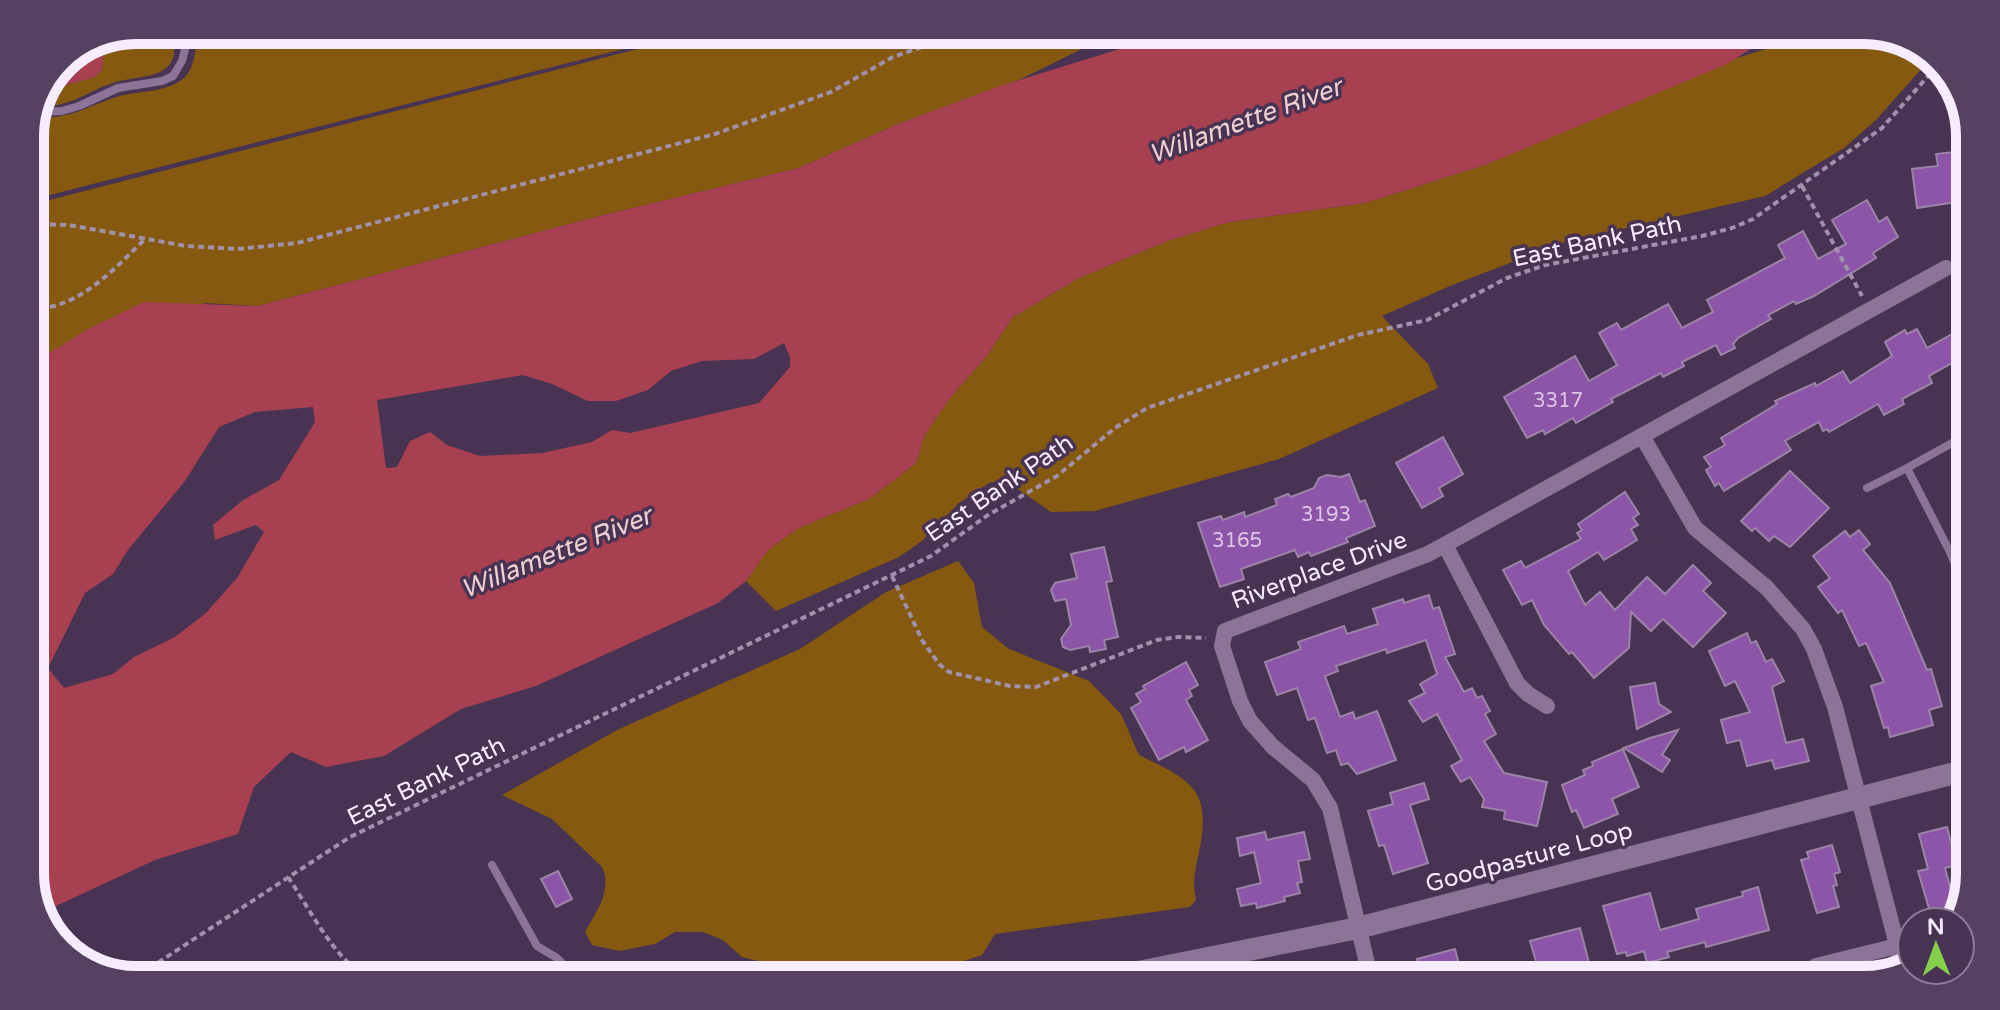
<svg xmlns="http://www.w3.org/2000/svg" width="2000" height="1010" font-family="'Varela Round',sans-serif">
	<style>
		.green { fill: #85590f }
		.water { fill: #a74050; fill-rule: evenodd }
		.building { fill: #8c55a7; stroke: #9b84a7; stroke-width: 2 }
		.lines { fill: none; stroke-linecap: round; stroke-linejoin: round }
		.path { stroke: #a191aa; stroke-width: 4; stroke-dasharray: 6 4; stroke-linecap: butt }
		.lane { stroke: #8b7497; stroke-width: 8 }
		.street { stroke: #8b7497; stroke-width: 16 }
		.secondary { stroke: #8b7497; stroke-width: 22 }
		.labels { text-anchor: middle; stroke-width: 7; stroke-linejoin: round; paint-order: stroke }
		.number-label { font-size: 20px; fill: #dcc6e8 }
		.street-label { font-size: 24px; fill: #f7ebfe; stroke: #483352 }
		.water-label { font-size: 26px; font-style: italic; fill: #eed0d2; stroke: #483352 }
		.rim { fill: none; stroke: #f7ebfe; stroke-width: 10 }
	</style>
	<rect width="100%" height="100%" fill="#483352"/>
	<g class="green">
		<path d="M136,30H167L173,36C183,82 139,74 113,83C83,93 76,105 40,107L48,90L95,77L102,70L105,43Z"/>
		<path d="M200,30H698L30,200V130L36,118C71,118 82,109 113,98C135,90 167,94 185,77C196,66 195,45 200,30Z"/>
		<path d="M712,30H1120L1021,79L898,124L799,168L604,215L258,306L205,303L46,355L30,372V205Z"/>
		<path d="M1868,31L1910,41L1931,58L1876,120L1844,148L1765,196L1562,243L1450,286L1382,316L1428,364L1438,388L1279,459L1095,511L1051,512L1005,480L989,483L959,503L922,541L899,557L776,611L746,581L768,550L798,528L869,499L916,463L925,434L950,398L985,358L1013,317L1077,279L1167,241L1229,222L1365,203L1485,165L1737,58L1798,39L1856,38Z"/>
		<path d="M958,561L974,583L982,627L1009,649L1089,681L1121,714L1139,755C1192,781 1212,789 1199,852C1195,870 1192,882 1196,900L1190,907L995,934L982,955L934,971L848,974L790,969L742,957L723,940L703,932H675L655,944L619,951L592,945L585,932C596,912 613,890 602,867L552,819L502,795L619,729L800,649L886,592Z"/>
	</g>
	<g class="water">
		<path d="M1166,30L1868,31L1856,38L1779,31L1727,64L1485,165L1365,203L1229,222L1167,241L1077,279L1013,317L985,358L950,398L925,434L916,463L869,499L798,528L768,550L746,581L718,603L536,686L461,709L384,756L326,767L291,752L254,787L238,834L155,860L41,913L30,881V427L34,412L30,413V372L46,355L88,329L144,302L258,306L604,215L799,168L898,124L1000,86L1126,47ZM784,343L790,357V367L759,403L630,433L612,430L592,442L542,453L480,456L447,445L430,432L410,441L397,467L386,468L377,400L523,375L552,384L588,401H616L648,390L671,371L702,361L754,359ZM313,407L315,422L279,480L243,500L213,525L215,540L256,525L264,532L237,578L206,613L175,637L134,657L113,674L64,688L48,668L85,593L113,574L128,550L185,481L219,427L255,412Z"/>
		<path d="M105,43L102,70L95,77L48,90L61,61Z"/>
	</g>
	<g class="building">
		<path d="M1970,150V177L1960,179L1963,201L1917,208L1912,169L1938,166L1936,154Z"/>
		<path d="M1867,200L1879,222L1887,217L1898,237L1873,253L1876,258L1814,296L1796,304L1794,301L1768,315L1771,319L1738,338L1733,344L1735,348L1721,355L1716,345L1682,362L1684,366L1663,377L1661,373L1611,399L1613,402L1576,423L1573,418L1545,434L1543,430L1527,438L1504,397L1575,356L1589,381L1617,365L1599,333L1617,323L1621,330L1668,304L1682,328L1713,312L1707,300L1785,258L1778,245L1803,231L1818,259L1846,244L1832,220Z"/>
		<path d="M1970,324V353L1929,376L1932,383L1902,399L1904,404L1884,415L1878,404L1829,432L1827,429L1823,431L1819,422L1785,441L1791,450L1724,491L1719,483L1715,486L1706,470L1711,467L1704,457L1725,445L1721,438L1777,404L1775,401L1815,383L1816,386L1843,371L1850,383L1892,356L1885,342L1905,330L1907,334L1917,329L1927,348Z"/>
		<path d="M1443,437L1463,474L1439,488L1443,496L1422,508L1396,463Z"/>
		<path d="M1970,470V510L1952,481Z"/>
		<path d="M1790,471L1829,508L1790,547L1774,536L1769,541L1755,528L1752,531L1741,521Z"/>
		<path d="M1349,474L1360,502L1365,500L1375,526L1346,538L1348,542L1311,556L1309,552L1298,557L1295,550L1241,569L1244,579L1220,587L1198,523L1221,516L1223,520L1244,512L1245,517L1277,505L1275,499L1288,494L1291,497L1314,488L1319,478L1327,475L1341,477Z"/>
		<path d="M1625,492L1639,514L1633,518L1638,525L1631,529L1637,540L1604,560L1598,552L1568,571L1585,605L1600,592L1615,610L1647,577L1665,594L1693,565L1711,583L1703,591L1726,613L1693,647L1663,619L1651,631L1631,612L1629,648L1594,678L1572,652L1569,654L1544,625L1532,600L1522,605L1503,570L1521,561L1525,568L1581,539L1577,533L1582,530L1578,524Z"/>
		<path d="M1859,530L1870,544L1863,550L1890,583L1927,670L1931,669L1942,706L1929,710L1933,725L1890,737L1888,727L1884,728L1871,686L1884,682L1866,643L1859,646L1842,610L1838,613L1818,587L1830,578L1813,556L1845,531L1850,537Z"/>
		<path d="M1104,547L1112,581L1106,582L1118,637L1104,640L1106,649L1090,652L1089,646L1070,650L1063,647L1061,639L1071,625L1066,599L1055,601L1051,590L1055,583L1077,578L1071,554Z"/>
		<path d="M1429,595L1433,609L1439,607L1455,654L1445,657L1464,692L1472,688L1477,698L1482,696L1490,711L1485,714L1496,734L1484,741L1504,773L1547,782L1537,826L1504,819L1505,811L1482,807L1484,799L1470,777L1461,782L1451,766L1462,760L1437,714L1423,722L1409,701L1425,693L1420,684L1437,674L1426,640L1387,653L1386,649L1336,666L1338,671L1325,676L1340,717L1353,712L1355,719L1377,711L1396,760L1357,774L1348,763L1341,765L1336,750L1327,753L1315,718L1308,720L1297,688L1277,695L1265,662L1301,649L1298,642L1344,626L1347,634L1378,624L1373,609L1403,599L1404,603Z"/>
		<path d="M1747,633L1751,643L1756,641L1766,662L1772,659L1784,681L1772,687L1786,743L1803,739L1809,761L1775,769L1772,760L1747,766L1740,740L1727,743L1721,720L1750,712L1735,681L1725,686L1709,651Z"/>
		<path d="M1186,662L1198,685L1189,690L1192,696L1186,700L1208,740L1186,752L1184,747L1159,760L1131,708L1141,702L1136,694L1145,689L1143,686Z"/>
		<path d="M1655,683L1659,704L1671,712L1637,729L1630,687Z"/>
		<path d="M1678,730L1662,755L1670,760L1662,772L1624,748L1650,738Z"/>
		<path d="M1623,749L1639,787L1612,799L1618,814L1584,828L1576,810L1572,812L1562,785L1585,775L1583,770L1593,766L1592,762Z"/>
		<path d="M1424,783L1429,799L1410,805L1428,863L1393,874L1384,845L1379,846L1368,811L1393,804L1390,793Z"/>
		<path d="M1947,827L1957,865L1945,868L1959,921L1933,922L1918,871L1928,869L1919,834Z"/>
		<path d="M1265,832L1267,840L1304,832L1310,859L1298,861L1302,882L1297,883L1300,893L1284,897L1285,901L1257,908L1256,903L1241,906L1237,889L1261,883L1254,852L1240,856L1237,838Z"/>
		<path d="M1832,845L1840,872L1834,874L1837,885L1833,886L1839,907L1817,913L1801,860L1809,858L1807,852Z"/>
		<path d="M558,871L572,899L556,907L541,879Z"/>
		<path d="M1758,887L1769,930L1706,947L1705,942L1667,952L1669,957L1647,963L1644,951L1627,956L1626,952L1617,954L1603,906L1650,893L1660,930L1699,919L1696,909L1743,896L1742,892Z"/>
		<path d="M1580,928L1589,963L1576,966L1574,971H1564L1558,980H1531L1538,968L1530,941Z"/>
		<path d="M1455,949L1463,980H1426L1425,976L1421,977L1417,959Z"/>
	</g>
	<g class="lines">
		<g class="path">
			<path d="M928,45L979,47L1009,44L1032,30"/>
			<path d="M1802,186L1862,296"/>
			<path d="M30,224L69,225L186,246L238,249L297,243L715,134L831,92L893,57L928,45L935,30"/>
			<path d="M30,308C77,312 116,267 146,238"/>
			<path d="M892,576L922,640L939,664L949,672L1010,686L1036,687L1157,640L1178,637L1206,638"/>
			<path d="M288,877C311,911 334,959 370,980"/>
			<path d="M133,979L350,837L931,556L988,515L1057,476L1115,428L1147,408L1358,335L1427,320L1507,278L1545,265L1702,236L1732,228L1753,219L1882,128L1938,65"/>
		</g>
		<g class="lane">
			<path d="M38,112L62,111L79,106L118,88L162,81L173,76L182,61L190,30"/>
			<path d="M1970,433L1907,468L1950,552L1970,602"/>
			<path d="M1867,488L1907,468"/>
			<path d="M492,865L537,946L557,958L579,980"/>
		</g>
		<g class="street">
			<path d="M1642,436L1695,528L1767,588L1803,629L1814,649L1835,707L1903,968"/>
			<path d="M1445,545L1517,683L1528,694L1547,706"/>
			<path d="M1816,966L1897,946"/>
			<path d="M1371,980L1330,808L1313,780L1272,746L1250,721L1240,701L1222,646L1225,631L1428,554L1946,268"/>
		</g>
		<path class="secondary" d="M1098,980L1358,928L1970,769"/>
	</g>
	<g class="labels">
		<g class="number-label">
			<text x="1558" y="407">3317</text>
			<text x="1326" y="521">3193</text>
			<text x="1237" y="547">3165</text>
		</g>
		<g class="street-label">
			<text transform="translate(1597 241) rotate(-12)" y="8">East Bank Path</text>
			<text transform="translate(999 488) rotate(-34)" y="8">East Bank Path</text>
			<text transform="translate(1319 570) rotate(-20)" y="8">Riverplace Drive</text>
			<text transform="translate(426 781) rotate(-26)" y="8">East Bank Path</text>
			<text transform="translate(1529 857) rotate(-15)" y="8">Goodpasture Loop</text>
		</g>
		<g class="water-label">
			<text transform="translate(1245 120) rotate(-20)" y="9">Willamette River</text>
			<text transform="translate(556 552) rotate(-22)" y="9">Willamette River</text>
		</g>
	</g>
	<path d="M0 0H2000V1010H0ZM136 44H1864A92 92 0 0 1 1956 136V874A92 92 0 0 1 1864 966H136A92 92 0 0 1 44 874V136A92 92 0 0 1 136 44Z" fill="#564260" fill-rule="evenodd"/>
	<path class="rim" d="M136 44H1864A92 92 0 0 1 1956 136V874A92 92 0 0 1 1864 966H136A92 92 0 0 1 44 874V136A92 92 0 0 1 136 44Z"/>
	<g transform="translate(1936 946) rotate(359)"><circle r="38" fill="#483352" stroke="#8e7d97" stroke-width="2"/>
	<path d="M0-6L14 30L0 20L-14 30Z" fill="#85cf4c"/>
	<text y="-12" font-size="22" font-weight="bold" text-anchor="middle" fill="#f7ebfe">N</text>
	</g>
</svg>
